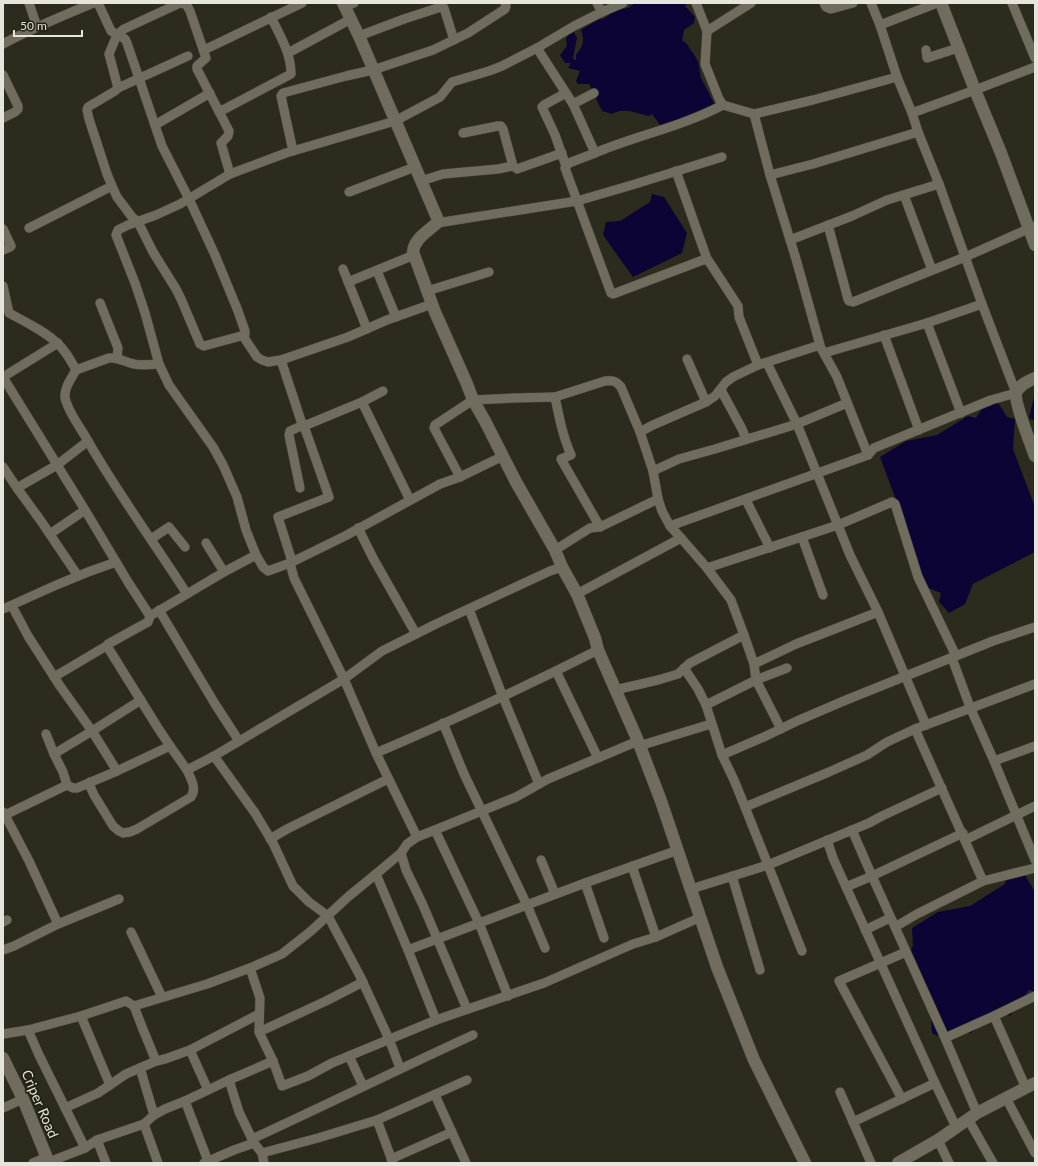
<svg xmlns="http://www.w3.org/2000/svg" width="1038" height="1166" font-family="Lato,sans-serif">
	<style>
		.water { fill: #0c0434 }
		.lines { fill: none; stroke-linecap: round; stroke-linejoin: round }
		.street-casing { stroke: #47453a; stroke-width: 10 }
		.secondary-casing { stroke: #47453a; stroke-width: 13 }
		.street { stroke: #706d5f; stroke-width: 9 }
		.secondary { stroke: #706d5f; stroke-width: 12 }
		.labels { text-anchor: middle; stroke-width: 3.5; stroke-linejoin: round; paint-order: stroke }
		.street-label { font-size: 14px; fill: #e6e5dc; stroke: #232114 }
	</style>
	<rect width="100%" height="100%" fill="#2d2a1e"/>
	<g class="water">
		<path d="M635,3L639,4L640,3H687L685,6L695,17L694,23L684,30L682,40L687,44L698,61L701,78L715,105L675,124L660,125L652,114L649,116C637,113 623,107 612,114L602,111L589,84H578L576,81L580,71L568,68L571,63H565L560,55L567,46L566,39L569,34L574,32L577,38L573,58L576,61V55C583,46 585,41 581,30L599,19H603L608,16L612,11L628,8Z"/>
		<path d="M652,194L664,197L687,233L682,253L633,277L603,235L606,222L620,221L650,202Z"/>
		<path d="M1035,396V421L1029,418L1034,397Z"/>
		<path d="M997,401L1007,417L1015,419L1013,449L1035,507V552L973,584L965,604L949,613L939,602L941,593L921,585L915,570L918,558L905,537L907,529L880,457L906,441L937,435L968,416L976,418L983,407Z"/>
		<path d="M1022,870L1035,892V992L1029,990L1010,1016L999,1010L971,1033L963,1032L948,1041L932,1033L930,1006L906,957L913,946L912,928L938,912L970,906L1005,884L1007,876Z"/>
	</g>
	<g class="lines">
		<g class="street-casing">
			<g id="street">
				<path d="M29,3L37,27"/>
				<path d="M98,3L111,31L125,39L127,43L162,146L189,199L215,255L238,311L245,331V334L243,336"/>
				<path d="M597,3L602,12L623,3"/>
				<path d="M696,3L707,31L705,64L719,99L723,105L754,114"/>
				<path d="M824,3L826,7L831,9L853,3"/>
				<path d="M871,3L880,25L937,3"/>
				<path d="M1012,3L1035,58"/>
				<path d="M345,7L354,3"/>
				<path d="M880,25L897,77L912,113L975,90L1035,67"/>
				<path d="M707,31L751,3"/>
				<path d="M359,36L404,19L441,7L444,8L454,40"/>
				<path d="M3,44C32,28 63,16 93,3"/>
				<path d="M537,48L573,104L595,153C609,147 624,142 639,137C668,128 696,119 723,105"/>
				<path d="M204,50L302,3"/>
				<path d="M926,50L927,58L958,48"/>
				<path d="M288,53L351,19"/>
				<path d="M3,75L18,106V109L15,112L3,118"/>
				<path d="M897,77L813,100L754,114L770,175L813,164L918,132"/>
				<path d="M118,88L188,56"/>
				<path d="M566,93L544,105L542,107L555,135L566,166"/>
				<path d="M573,104L594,93"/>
				<path d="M219,112L291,74C291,53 280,36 271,17"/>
				<path d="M155,125L210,93"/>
				<path d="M293,151L281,96L283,93L346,76L373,70L433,50L468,33L505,9L506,6L505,3"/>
				<path d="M595,153L569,163L565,168L611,293L613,294L703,260H708L738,306L739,317L758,365"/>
				<path d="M517,169L562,153"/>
				<path d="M676,171L707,259"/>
				<path d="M230,174L221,143L228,136L229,131L197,69V66L206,58L190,11L186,4L180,3L124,29L117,35L109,54L118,88L115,91L88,107L87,110L89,119L107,174L112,186L117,197L132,217L138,222L153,252L176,289L181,299L200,344L204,346L241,336H243L257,357L262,360L268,362L281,360L348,337L387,320L432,304"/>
				<path d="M421,181L443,174L498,169L513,166L503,129L501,126H498L463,133"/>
				<path d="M349,192L415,167"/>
				<path d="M904,195L932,270"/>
				<path d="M437,223L577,201L632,185L722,157"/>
				<path d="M828,225L848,299L849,301L853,302L965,257L1035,226"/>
				<path d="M29,228L112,186"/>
				<path d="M3,229L11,246L10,247L3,250"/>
				<path d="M790,240L852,216L887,200L939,184"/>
				<path d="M343,269L367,329"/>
				<path d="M377,271L396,317"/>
				<path d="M348,282L414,255"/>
				<path d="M3,286L9,313C25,322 45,331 58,344C66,351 71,361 76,370"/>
				<path d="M427,291L489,272"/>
				<path d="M100,303L118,348L117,358"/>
				<path d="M927,323L961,413"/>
				<path d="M884,335L919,430"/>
				<path d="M821,348L837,377L868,455"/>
				<path d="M824,353L927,323L982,304"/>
				<path d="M109,358C118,357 125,362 134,364C142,366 151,364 159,364L169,385L213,447L223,465L237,497L246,530L256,555L224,572L187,594C153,541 116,491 85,436C79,426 68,411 65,398C64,388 71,379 76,370Z"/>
				<path d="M687,359L706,402"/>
				<path d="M281,360L302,424L304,426L362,402"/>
				<path d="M767,363L797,424L850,555L878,612L926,725"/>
				<path d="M159,364L145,313L135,283L116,235L118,230L128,225L156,215L180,204L230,174L286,153L395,121L440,97L452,82L489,71L502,66L537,48L574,26L602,12"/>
				<path d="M3,377L85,510L128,582L150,616L187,594"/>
				<path d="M3,377L58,343"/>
				<path d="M721,390L742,429L746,439"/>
				<path d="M383,391L362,402L410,500"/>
				<path d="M555,397L605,381C613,380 616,381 621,387L640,432"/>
				<path d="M3,467L17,488"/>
				<path d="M653,471L679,459L715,449L797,424L847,403"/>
				<path d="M460,477L434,428L435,425L473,400L515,398L555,397C559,417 563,437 571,455L561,459L600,527"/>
				<path d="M300,488L289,435L290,431L303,425"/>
				<path d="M746,500L770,548"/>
				<path d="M670,526L662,511L658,499L653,471L640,432L653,425L706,402L715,396L726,382L733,377L758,365L820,345L796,259L770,175"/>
				<path d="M358,528L373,558L416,634"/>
				<path d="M50,534L85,510"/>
				<path d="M802,537L823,595"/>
				<path d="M681,538L707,568L731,600L744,635L754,664"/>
				<path d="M151,539L169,527L185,547"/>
				<path d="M206,543L224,572"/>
				<path d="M555,550L590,528L600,527L658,499"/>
				<path d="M256,555L263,567L268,571L290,563L291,558L278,517L329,497L304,426"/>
				<path d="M707,568L838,525L892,502L895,504L918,577L956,656"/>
				<path d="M78,576L41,521L17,488L57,465L88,441"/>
				<path d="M577,594L681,538L670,526L868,455L874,448L991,400L1016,393L982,304L939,184L918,132L912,113"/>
				<path d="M12,606L28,636L60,686L92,731L117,771"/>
				<path d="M3,609L54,586L88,572L116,562"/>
				<path d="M469,609L503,697L539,784"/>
				<path d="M159,610L215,704L239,741"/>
				<path d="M150,616L148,622L108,644L107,646L158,728L170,746"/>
				<path d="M952,658L970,707L994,761"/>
				<path d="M684,668L698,689L706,705L722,755L734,780L745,807L802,951"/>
				<path d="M556,671L598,758"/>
				<path d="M54,677L108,645"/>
				<path d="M615,690L658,680L678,674L690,663L744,635"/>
				<path d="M706,705L756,680L787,668"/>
				<path d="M443,723L464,774L527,905L545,948"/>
				<path d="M781,729L756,680L754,664L796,644L878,612"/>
				<path d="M915,729L983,881"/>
				<path d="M46,734L54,754L63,772L67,785"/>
				<path d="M639,746L711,724"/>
				<path d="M1035,746L994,761L1035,860"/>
				<path d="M376,753L344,679L294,578L290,563L345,536L440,484L460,477L503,456"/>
				<path d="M54,754L92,731L141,700"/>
				<path d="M722,755L766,736L797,721L846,700L993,641L1035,627"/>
				<path d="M214,756L255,813L273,843L293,886L309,902L328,916L360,976L389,1039L400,1068"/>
				<path d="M90,782V786L94,795L113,826L119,831L123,833L130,832L137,829L191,797C197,788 191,779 187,770"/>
				<path d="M745,807L829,772L867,755L887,742L915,729L1035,684"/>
				<path d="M3,812L5,815L67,785L73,788H77L117,771L170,746L187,770L214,756L344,679L382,651L436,624L550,571L562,567"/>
				<path d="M5,815L29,861L58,924"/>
				<path d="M435,830L479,923L508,996"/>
				<path d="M852,830L872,876L846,887L935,1083L956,1127"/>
				<path d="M417,837L376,753C451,721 525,687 598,650"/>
				<path d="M270,839L287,829L388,779"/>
				<path d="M827,840L833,858L846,887"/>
				<path d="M965,840L1035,806"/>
				<path d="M401,853L406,870L422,903L467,1009"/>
				<path d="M541,860L555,894"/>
				<path d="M632,866L656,937"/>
				<path d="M376,874L408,950L585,883L678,850"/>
				<path d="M732,876L760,970"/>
				<path d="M585,883L604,938"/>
				<path d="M691,889L768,865L869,823L882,816L942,788"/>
				<path d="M3,922L7,920"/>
				<path d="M895,927L872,876L963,833"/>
				<path d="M865,930L890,918"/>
				<path d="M131,932L162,997"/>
				<path d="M3,950L14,946L58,924L119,899"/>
				<path d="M408,950L436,1020"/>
				<path d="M250,968L260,998L259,1032L273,1061"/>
				<path d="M134,1006L142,1027L156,1061"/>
				<path d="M81,1016L110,1085"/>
				<path d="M994,1016L1026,1088"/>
				<path d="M28,1030L39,1055L85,1148"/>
				<path d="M259,1032L326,1001L363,982"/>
				<path d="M3,1034L28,1030L81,1016L126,1001L134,1006L207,984L250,968L282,954L311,931L349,896L376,874L401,853L407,844L417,837L435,830L516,797L548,779L638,741"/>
				<path d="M945,1038L994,1016L1035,996"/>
				<path d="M190,1050L208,1090"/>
				<path d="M349,1056L363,1086"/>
				<path d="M140,1068L154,1115"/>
				<path d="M229,1080L239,1112L254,1143"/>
				<path d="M840,1092L871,1163"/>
				<path d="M435,1095L466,1163"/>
				<path d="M1006,1098L1035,1153"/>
				<path d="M902,1099L839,981L906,952"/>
				<path d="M185,1101L208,1161"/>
				<path d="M3,1108L23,1099"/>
				<path d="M65,1108L98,1093L126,1074L156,1061L165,1059L190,1050L259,1014"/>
				<path d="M977,1113L945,1038L895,927L917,914L983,881L1035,868"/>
				<path d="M968,1119L993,1163"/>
				<path d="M377,1120L393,1163"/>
				<path d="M853,1122L935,1083"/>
				<path d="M144,1124L158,1163"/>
				<path d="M252,1139C326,1105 399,1069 473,1035"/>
				<path d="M97,1140L106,1163"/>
				<path d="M938,1140L949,1163"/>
				<path d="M262,1153L264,1163"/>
				<path d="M391,1159L452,1132"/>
				<path d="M49,1162L85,1148L97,1140L144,1124L154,1115L165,1109L185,1101L229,1080L273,1061L282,1086L308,1076L332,1063L436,1020L544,983L633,944L656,937L701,917"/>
				<path d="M33,1163L47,1157"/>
				<path d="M204,1163L234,1150L254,1143L262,1153L318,1138L377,1120L467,1080"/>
			</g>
		</g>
		<g class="secondary-casing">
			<g id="secondary">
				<path d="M343,3L359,36L438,220L437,223C427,232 414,239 413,252L435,312L467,384L473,400L485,421L516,482L555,550L562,567L577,594L595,638L598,650L638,741L661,801L717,967L754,1060L805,1163"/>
				<path d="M941,3L975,90L1001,153L1035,245"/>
				<path d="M1035,378C1028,381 1019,385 1016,393C1014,402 1031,445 1035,456"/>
				<path d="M3,1058L23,1099L49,1163"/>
				<path d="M898,1163L938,1140L977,1113L1035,1083"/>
			</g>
		</g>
		<use href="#street" class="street"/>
		<use href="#secondary" class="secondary"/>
	</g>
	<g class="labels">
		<g class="street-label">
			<text transform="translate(40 1104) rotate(67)" y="5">Criper Road</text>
		</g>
	</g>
	<rect width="1038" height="1166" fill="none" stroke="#e6e5dc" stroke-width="8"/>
	<path d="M14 30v6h68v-6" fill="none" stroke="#e6e5dc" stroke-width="2"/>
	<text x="20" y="30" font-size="12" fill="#e6e5dc" stroke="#232114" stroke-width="3" paint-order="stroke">50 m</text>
</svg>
